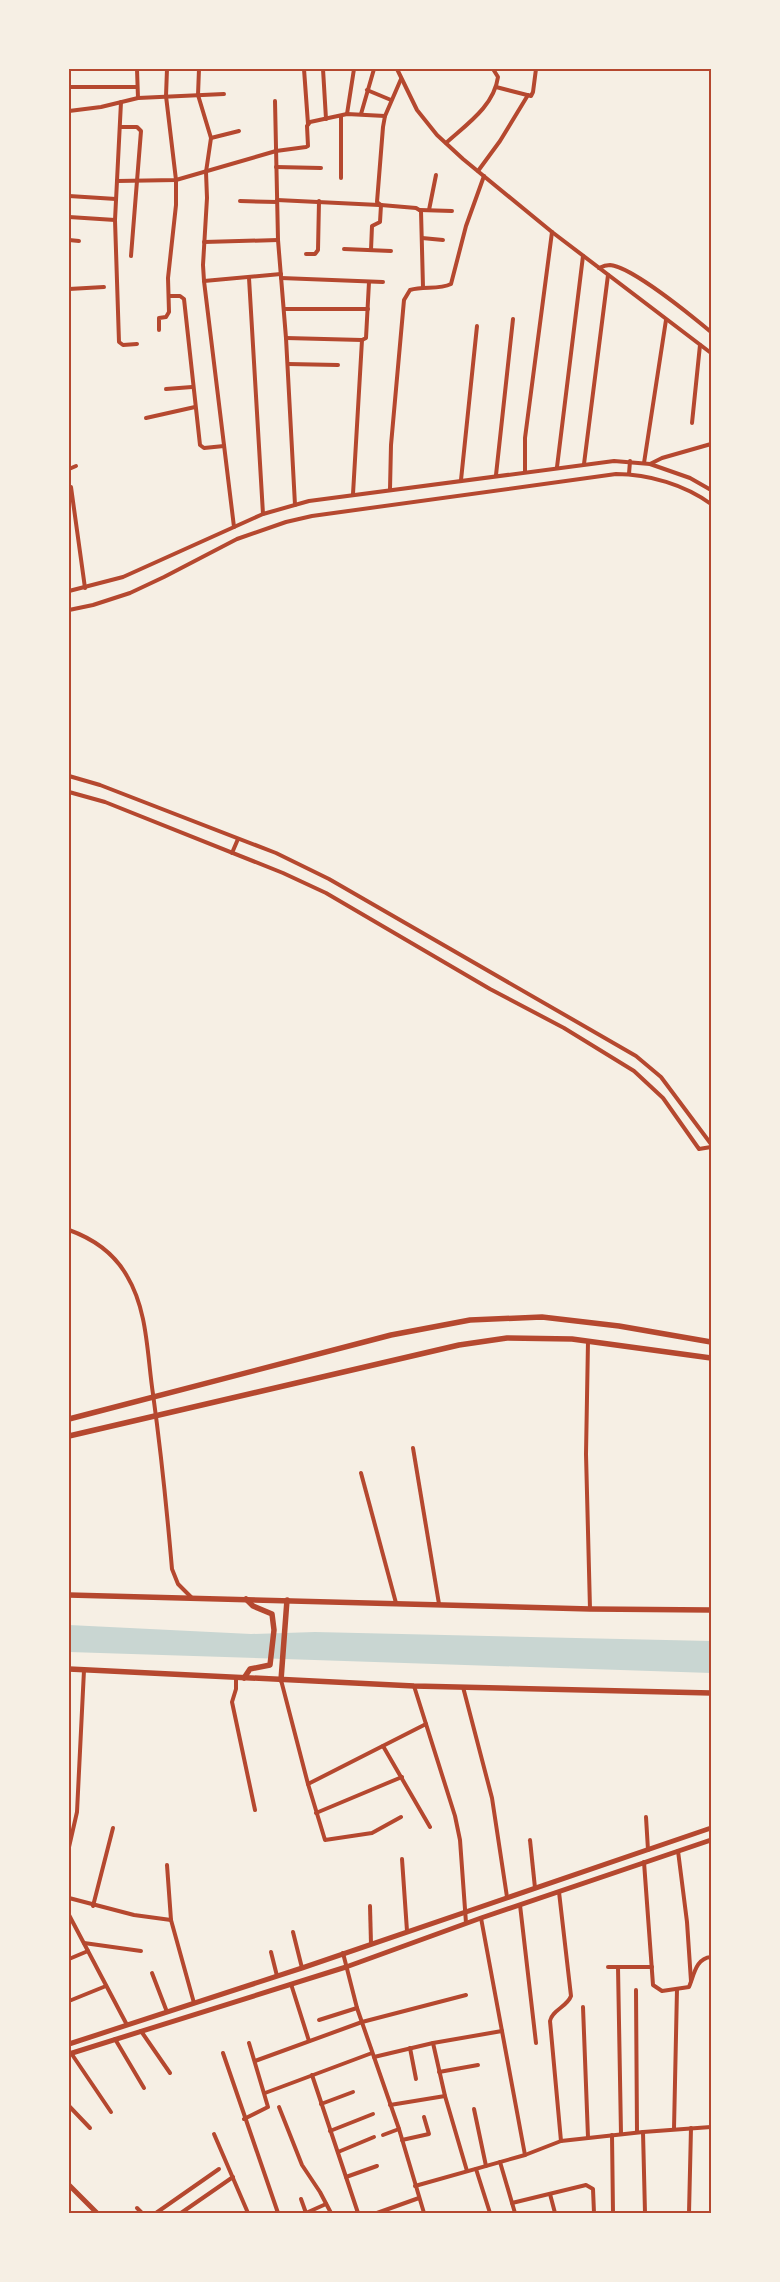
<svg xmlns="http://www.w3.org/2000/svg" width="780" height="2282" font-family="Montserrat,sans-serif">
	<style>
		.water { fill: #c9d6d2 }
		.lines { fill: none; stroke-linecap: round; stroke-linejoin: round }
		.minor { stroke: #b5482f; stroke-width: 4 }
		.tertiary { stroke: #b5482f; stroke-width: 5 }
		.secondary { stroke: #b5482f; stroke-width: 5.5 }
		.neatline { fill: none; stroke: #b5482f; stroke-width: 2 }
	</style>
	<rect width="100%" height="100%" fill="#f6efe4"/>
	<path class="water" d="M69,1625L251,1634L315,1632L711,1641V1673L69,1652Z"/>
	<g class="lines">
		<g class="minor">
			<path d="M137,69L138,98"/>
			<path d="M199,69L198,95L211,138L206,172L207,198L203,265L204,281L234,527"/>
			<path d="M304,69L308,124"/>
			<path d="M323,69L326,119"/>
			<path d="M397,69L417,110L437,135L463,159L552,232L711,353"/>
			<path d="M69,87H137"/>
			<path d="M496,87L531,96L533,92L536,69"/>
			<path d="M367,90L391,100"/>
			<path d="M275,101L278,240L286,338L295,505"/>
			<path d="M121,102L115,220L119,342L123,345L137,344"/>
			<path d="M69,111L101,107L138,98L224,94"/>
			<path d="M347,114L354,69"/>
			<path d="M361,114L374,69"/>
			<path d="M120,127H137L141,131L131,256"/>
			<path d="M211,138L239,131"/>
			<path d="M446,143C467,124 494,106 498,77L493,69"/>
			<path d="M276,167L321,168"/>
			<path d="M478,171L500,141L528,95"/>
			<path d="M341,178V116"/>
			<path d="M117,181L176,180L276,151L306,147L308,146L307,126L310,122L347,114L385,116"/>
			<path d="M69,196L116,199"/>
			<path d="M277,200L379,205"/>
			<path d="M240,201L277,202"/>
			<path d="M381,205L377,202L383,127L385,116L401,79"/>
			<path d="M381,205L416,208L421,211L423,287"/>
			<path d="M420,210L452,211"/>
			<path d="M429,210L436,175"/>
			<path d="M69,217L115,220"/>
			<path d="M422,238L443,240"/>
			<path d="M69,240L79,241"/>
			<path d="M204,242L278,240"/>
			<path d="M344,249L391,251"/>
			<path d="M371,250L372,226L380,222L381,205"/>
			<path d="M306,254H315L318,250L319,201"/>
			<path d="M599,268C603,266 606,265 610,265C632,267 693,317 711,332"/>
			<path d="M249,278L263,514"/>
			<path d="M281,278L383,282"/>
			<path d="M204,281L281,274"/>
			<path d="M69,289L104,287"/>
			<path d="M169,296H180L184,299L200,445L204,448L224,446"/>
			<path d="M284,309H368"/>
			<path d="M159,330V318L166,317L169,312L168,278L176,205V180L166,96L167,69"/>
			<path d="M286,338L362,340"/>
			<path d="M288,364L338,365"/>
			<path d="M166,389L192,387"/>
			<path d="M146,418L195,407"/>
			<path d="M692,423L700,345"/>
			<path d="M644,463L666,320"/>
			<path d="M584,464L608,275"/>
			<path d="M650,464L690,478L711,490"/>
			<path d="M557,467L583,256"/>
			<path d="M69,469L76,466"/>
			<path d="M525,472V438L552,232"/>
			<path d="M629,474L630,461"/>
			<path d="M496,475L513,319"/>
			<path d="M461,480L477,326"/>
			<path d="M71,487L85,588"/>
			<path d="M390,489L391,445L404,300L410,290C424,286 439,290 451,284L466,226L484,176"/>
			<path d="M353,494L362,340L366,338L369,282"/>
			<path d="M69,591L123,577L263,514L309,501L614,461L650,464L662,458L711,444"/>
			<path d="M69,610L93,605L130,593L164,577L237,539L286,522L312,516L616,474C649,474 685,485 711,504"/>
			<path d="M69,776L100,785L276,853L329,879L636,1056L661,1077L711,1144"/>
			<path d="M69,792L105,802L283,873L326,893L490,989L564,1028L634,1071L663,1098L699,1149L711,1147"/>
			<path d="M232,853L238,839"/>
			<path d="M69,1230C94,1239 114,1253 127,1276C148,1311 147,1355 153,1394C161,1452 167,1511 172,1569L178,1584L192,1598"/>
			<path d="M588,1341L586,1454L590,1609"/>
			<path d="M413,1448L439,1604"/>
			<path d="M361,1473L396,1603"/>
			<path d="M236,1678V1689L232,1702L255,1810"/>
			<path d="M281,1680L308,1784L325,1840L372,1833L401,1817"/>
			<path d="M414,1686L455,1816L460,1840L466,1923"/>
			<path d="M463,1687L492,1798L507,1897"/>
			<path d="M383,1746L430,1827"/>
			<path d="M308,1784L426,1724"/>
			<path d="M316,1813L402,1777"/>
			<path d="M646,1817L648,1850"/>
			<path d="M530,1840L535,1888"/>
			<path d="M69,1847L77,1812L84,1670"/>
			<path d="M678,1851L687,1922L691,1981"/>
			<path d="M402,1859L407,1931"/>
			<path d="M644,1862L653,1985L662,1991L689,1987C694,1975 696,1958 711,1957"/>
			<path d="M167,1865L171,1920L194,2003"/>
			<path d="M559,1892L571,1996C567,2007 552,2010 550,2021L561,2141"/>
			<path d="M69,1898L134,1915L171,1920"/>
			<path d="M520,1905L536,2043"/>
			<path d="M93,1906L113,1828"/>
			<path d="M370,1906L371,1944"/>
			<path d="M69,1915L127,2025"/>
			<path d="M481,1918L525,2155"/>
			<path d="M293,1932L302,1968"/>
			<path d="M84,1943L141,1951"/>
			<path d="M271,1952L277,1976"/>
			<path d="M343,1953L357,2008L399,2129L424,2213"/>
			<path d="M69,1959L88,1951"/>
			<path d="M608,1967H652"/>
			<path d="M618,1967L621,2134"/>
			<path d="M152,1973L167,2012"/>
			<path d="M291,1984L309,2041"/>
			<path d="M636,1990L637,2132"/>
			<path d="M69,2001L106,1986"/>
			<path d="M583,2007L588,2137"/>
			<path d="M319,2020L357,2008"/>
			<path d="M141,2031L170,2073"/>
			<path d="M115,2039L144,2088"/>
			<path d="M433,2043L445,2096L467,2171"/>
			<path d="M410,2048L416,2079"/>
			<path d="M71,2053L111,2112"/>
			<path d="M223,2053L278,2213"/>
			<path d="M374,2057L433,2043L502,2031"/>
			<path d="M255,2061L362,2022L466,1995"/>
			<path d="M439,2072L478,2065"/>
			<path d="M312,2075L358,2213"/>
			<path d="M265,2093L372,2053"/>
			<path d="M321,2104L353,2092"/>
			<path d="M390,2105L445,2096"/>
			<path d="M69,2106L90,2128"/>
			<path d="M279,2107L302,2165L320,2192L331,2213"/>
			<path d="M474,2109L486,2166"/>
			<path d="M244,2119L268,2107L249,2043"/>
			<path d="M674,2129L677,1989"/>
			<path d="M330,2131L373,2114"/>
			<path d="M643,2132L645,2213"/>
			<path d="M214,2134L248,2213"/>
			<path d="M383,2135L399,2129"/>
			<path d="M612,2135L613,2213"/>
			<path d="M402,2140L429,2134L424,2117"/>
			<path d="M338,2152L374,2137"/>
			<path d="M500,2162L515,2213"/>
			<path d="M476,2169L490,2213"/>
			<path d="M346,2177L377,2166"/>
			<path d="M415,2186L525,2155L561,2141L643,2132L711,2127"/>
			<path d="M550,2194L555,2213"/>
			<path d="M301,2199L306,2213"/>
			<path d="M512,2203L586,2185L593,2189L594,2213"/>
			<path d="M137,2208L142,2213"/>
			<path d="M156,2213L219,2169"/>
			<path d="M181,2213L233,2177"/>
			<path d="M306,2213L326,2204"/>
			<path d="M377,2213L419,2198"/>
			<path d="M689,2213L691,2128"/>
		</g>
		<g class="tertiary">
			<path d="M69,2044L302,1968L711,1828"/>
			<path d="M69,2054L346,1967L481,1918L711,1840"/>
			<path d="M69,2185L97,2213"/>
		</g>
		<g class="secondary">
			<path d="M69,1419L391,1335L470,1320L542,1317L619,1326L711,1342"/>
			<path d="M69,1436L459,1345L507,1338L572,1339L711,1358"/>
			<path d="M69,1595L590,1609L711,1610"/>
			<path d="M69,1669L414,1686L711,1693"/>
			<path d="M244,1678L250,1669L270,1665L274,1630L272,1614L253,1606L246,1599"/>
			<path d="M281,1680L287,1600"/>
		</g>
	</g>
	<rect width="780" height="2282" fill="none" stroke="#f6efe4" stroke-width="140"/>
	<rect x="70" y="70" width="640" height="2142" class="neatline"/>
</svg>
